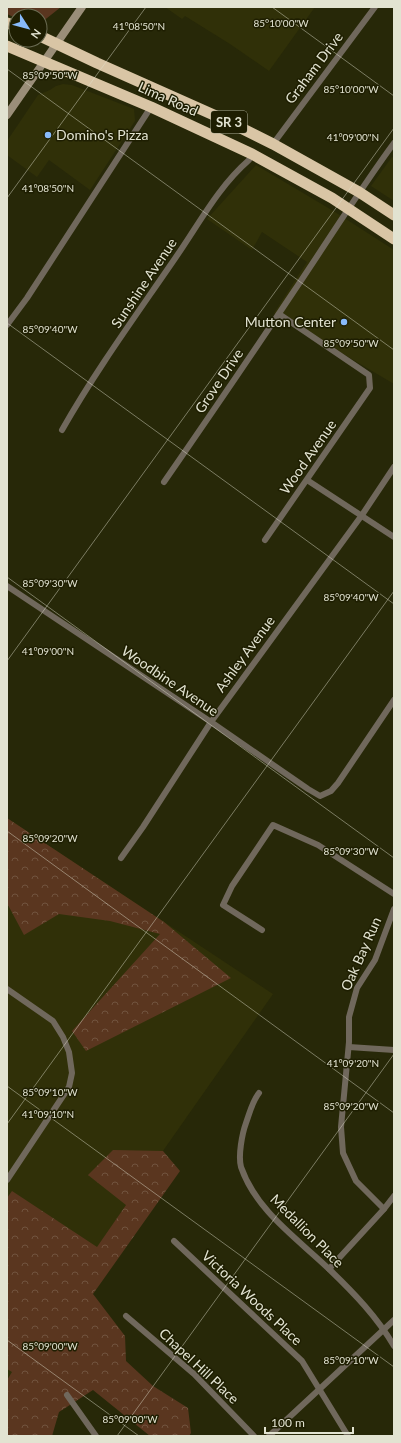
<svg xmlns="http://www.w3.org/2000/svg" width="401" height="1443" font-family="Lato,sans-serif">
	<style>
		.built { fill: #303008 }
		.green { fill: #5a361f }
		.forest { fill: url(#forest-crowns) }
		.lines { fill: none; stroke-linecap: round; stroke-linejoin: round }
		.street { stroke: #70685c; stroke-width: 6 }
		.secondary { stroke: #9a8e79; stroke-width: 8 }
		.highway { stroke: #d9c5a5; stroke-width: 11 }
		.ticks { fill: none; stroke: #e2e3d1; stroke-width: 1; stroke-opacity: 0.45 }
		.poi-dot { fill: #88bbfc; stroke: #1e1e01; stroke-width: 1.5 }
		.labels { text-anchor: middle; stroke-width: 3; stroke-linejoin: round; paint-order: stroke }
		.shield { fill: #1e1e01; stroke: #a7a893; stroke-width: 1 }
		.shield-label { font-size: 13px; font-weight: bold; fill: #e2e3d1 }
		.street-label { font-size: 14px; fill: #e2e3d1; stroke: #1e1e01 }
		.poi-label { font-size: 14px; fill: #e2e3d1; stroke: #1e1e01; text-anchor: start }
		.ticks-label { font-size: 10px; text-anchor: middle; fill: #e2e3d1; stroke: #1e1e01; stroke-width: 3; stroke-linejoin: round; paint-order: stroke }
	</style>
	<defs>
		<pattern id="forest-crowns" width="20" height="18" patternUnits="userSpaceOnUse"><rect width="20" height="18" fill="#5a361f"/><path d="M2 6a3 3 0 1 1 6 0M12 15a3 3 0 1 1 6 0" fill="none" stroke="#71533e"/></pattern>
	</defs>
	<rect width="100%" height="100%" fill="#272808"/>
	<g class="built">
		<path d="M165,7H315L269,71L230,44L185,16L182,19Z"/>
		<path d="M63,84L72,85L134,109L135,121L90,190L49,160L37,177L7,155V141L38,95L50,90L56,86Z"/>
		<path d="M392,157L394,158V201L371,186Z"/>
		<path d="M256,165L335,212L394,250V384L274,313L307,262L262,232L252,250L207,219Z"/>
		<path d="M7,818L273,994L165,1148L7,1380Z"/>
	</g>
	<path class="green" d="M7,7H61L42,22H40V16H16V18L7,14Z"/>
	<g class="forest">
		<path d="M7,818L164,922L231,978L86,1051L72,1031L160,934L110,921L59,914L24,935L7,903Z"/>
		<path d="M113,1150L163,1151L180,1171L93,1294L125,1336L126,1361L153,1386L188,1408L191,1433L189,1436H150L93,1390L59,1412L52,1436H7V1380L12,1372L7,1369V1198L12,1191L97,1247L126,1205L88,1175Z"/>
	</g>
	<g class="lines">
		<g class="street">
			<path d="M273,144L375,7"/>
			<path d="M7,325L27,298L151,107"/>
			<path d="M62,430C96,370 137,314 176,257C199,224 218,187 249,160L252,154"/>
			<path d="M307,480L394,537"/>
			<path d="M164,482C207,420 250,357 292,294C326,244 358,192 394,143"/>
			<path d="M265,540L370,388L369,375L279,314"/>
			<path d="M7,586L211,722L308,789L320,796L331,791L338,783L394,700"/>
			<path d="M121,858L143,827L211,722L362,515L394,467"/>
			<path d="M262,930L223,905L232,886L273,825L318,845L394,894"/>
			<path d="M7,989L53,1021L63,1037L69,1052L72,1073L69,1087L7,1180"/>
			<path d="M349,1047L394,1050"/>
			<path d="M259,1093C252,1102 250,1112 246,1123C242,1134 238,1156 241,1167C256,1211 298,1239 330,1270C354,1293 377,1317 394,1346"/>
			<path d="M384,1209L356,1181L343,1153L341,1127L349,1042V1017L357,988L375,960L394,909"/>
			<path d="M174,1241L302,1361L348,1436"/>
			<path d="M329,1269L384,1209L394,1196"/>
			<path d="M126,1316L194,1374L254,1436"/>
			<path d="M67,1395L96,1436"/>
			<path d="M269,1436L394,1320"/>
		</g>
		<path class="secondary" d="M7,115L82,7"/>
		<g class="highway">
			<path d="M7,23L16,26"/>
			<path d="M40,36L97,63L225,120L273,144L359,192L394,215"/>
			<path d="M7,46L151,107L252,154L332,198L394,239"/>
		</g>
	</g>
	<path class="ticks" d="M272,7L394,96M7,69L394,350M7,198L146,7M7,323L394,604M7,577L394,858M7,661L394,128M7,831L394,1113M7,1086L394,1367M7,1124L394,591M7,1340L139,1436M117,1436L394,1054"/>
	<g class="poi-dot">
		<circle cx="48" cy="135" r="4"/>
		<circle cx="344" cy="322" r="4"/>
	</g>
	<g class="labels">
		<rect class="shield" x="211" y="111" width="36" height="22" rx="3"/>
		<g class="shield-label">
			<text x="229" y="127">SR 3</text>
		</g>
		<g class="street-label">
			<text transform="translate(314 68) rotate(-53)" y="5">Graham Drive</text>
			<text transform="translate(168 99) rotate(24)" y="5">Lima Road</text>
			<text transform="translate(144 283) rotate(-56)" y="5">Sunshine Avenue</text>
			<text transform="translate(219 381) rotate(-56)" y="5">Grove Drive</text>
			<text transform="translate(308 457) rotate(-55)" y="5">Wood Avenue</text>
			<text transform="translate(245 654) rotate(-54)" y="5">Ashley Avenue</text>
			<text transform="translate(170 681) rotate(34)" y="5">Woodbine Avenue</text>
			<text transform="translate(361 954) rotate(-66)" y="5">Oak Bay Run</text>
			<text transform="translate(307 1231) rotate(45)" y="5">Medallion Place</text>
			<text transform="translate(252 1298) rotate(43)" y="5">Victoria Woods Place</text>
			<text transform="translate(199 1366) rotate(43)" y="5">Chapel Hill Place</text>
		</g>
		<g class="poi-label">
			<text x="56" y="140">Domino's Pizza</text>
			<text x="336" y="327" text-anchor="end">Mutton Center</text>
		</g>
	</g>
	<g class="ticks-label">
		<text x="281" y="27">85°10'00"W</text>
		<text x="139" y="30">41°08'50"N</text>
		<text x="50" y="79">85°09'50"W</text>
		<text x="351" y="93">85°10'00"W</text>
		<text x="353" y="141">41°09'00"N</text>
		<text x="48" y="192">41°08'50"N</text>
		<text x="50" y="333">85°09'40"W</text>
		<text x="351" y="347">85°09'50"W</text>
		<text x="50" y="587">85°09'30"W</text>
		<text x="351" y="601">85°09'40"W</text>
		<text x="48" y="655">41°09'00"N</text>
		<text x="50" y="842">85°09'20"W</text>
		<text x="351" y="855">85°09'30"W</text>
		<text x="353" y="1067">41°09'20"N</text>
		<text x="50" y="1096">85°09'10"W</text>
		<text x="351" y="1110">85°09'20"W</text>
		<text x="48" y="1118">41°09'10"N</text>
		<text x="50" y="1350">85°09'00"W</text>
		<text x="351" y="1364">85°09'10"W</text>
		<text x="130" y="1423">85°09'00"W</text>
	</g>
	<rect width="401" height="1443" fill="none" stroke="#e2e3d1" stroke-width="16"/>
	<g transform="translate(28 28) rotate(126)"><circle r="19" fill="#1e1e01" stroke="#6c6d54"/>
	<path d="M0-3L7 15L0 10L-7 15Z" fill="#88bbfc"/>
	<text y="-6" font-size="11" font-weight="bold" text-anchor="middle" fill="#e2e3d1">N</text>
	</g>
	<path d="M265 1427v6h88v-6" fill="none" stroke="#e2e3d1" stroke-width="2"/>
	<text x="271" y="1427" font-size="12" fill="#e2e3d1" stroke="#1e1e01" stroke-width="3" paint-order="stroke">100 m</text>
</svg>
